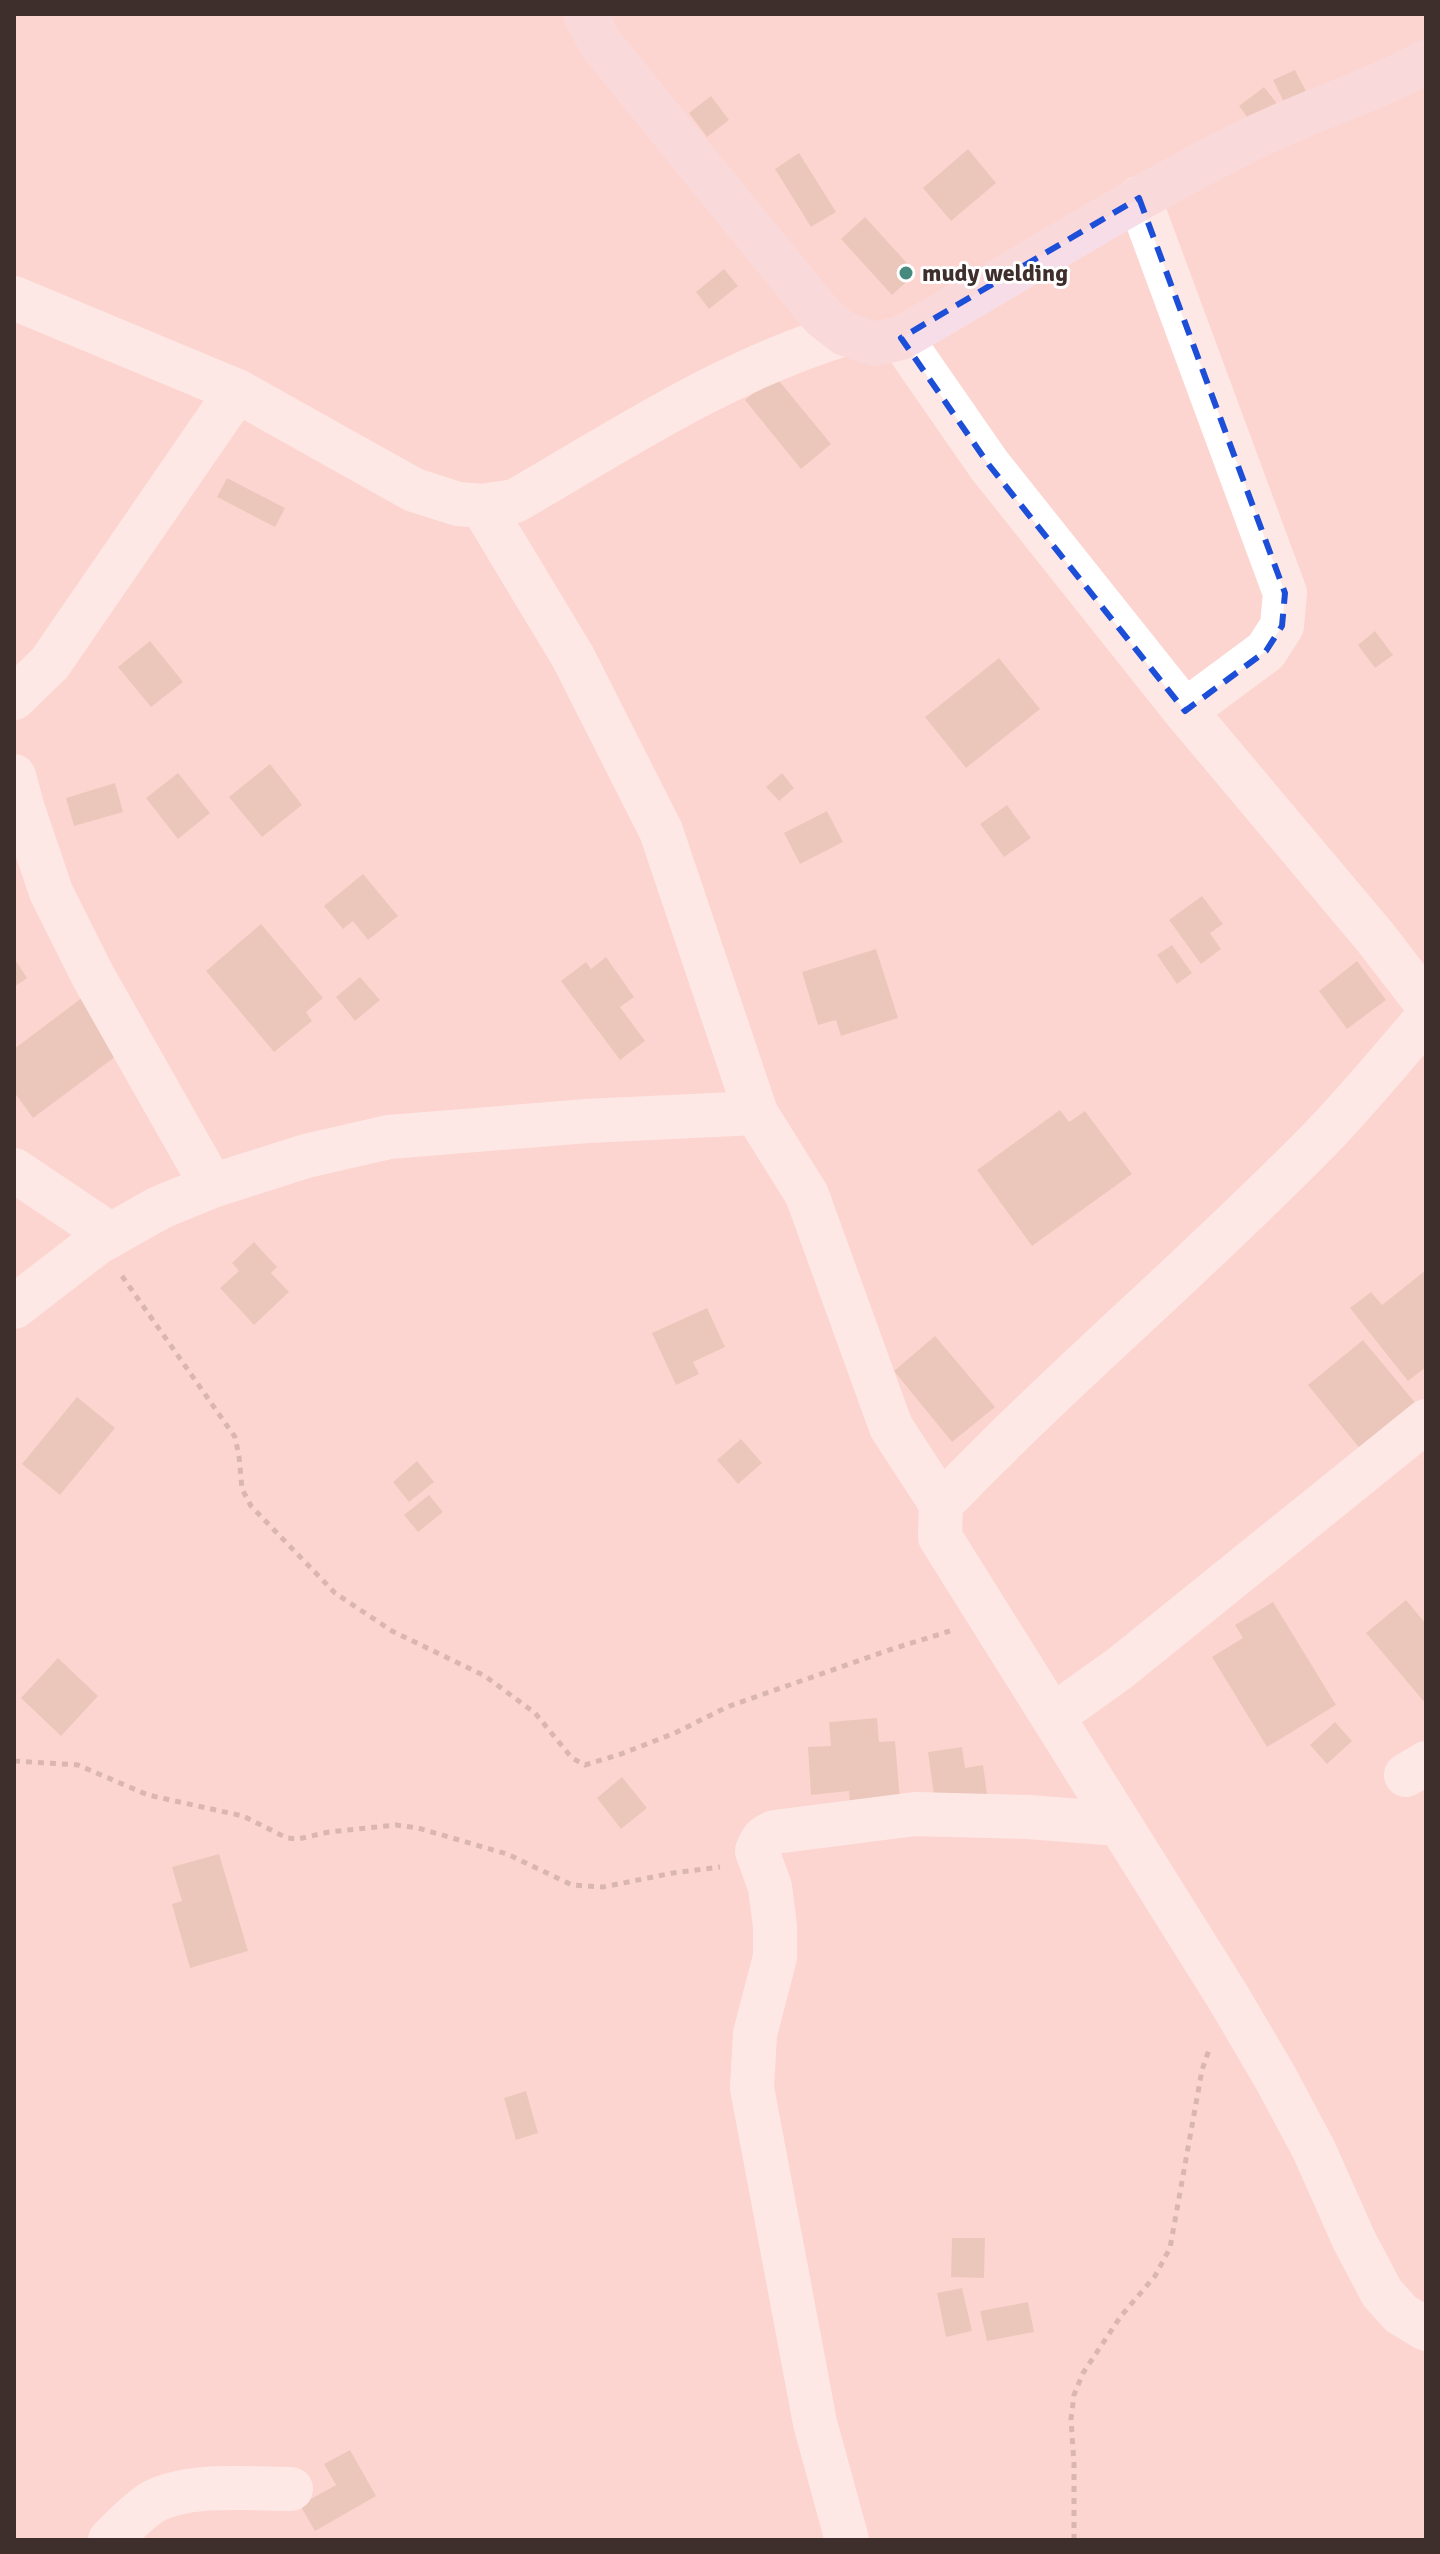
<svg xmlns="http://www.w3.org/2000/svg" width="1440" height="2554" font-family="Signika,sans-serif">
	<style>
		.building { fill: #d5b7a2 }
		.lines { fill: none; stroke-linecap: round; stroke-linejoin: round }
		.path { stroke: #af918d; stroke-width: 5; stroke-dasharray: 6 6; stroke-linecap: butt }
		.street { stroke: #fff; stroke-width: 44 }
		.secondary { stroke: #f7dde7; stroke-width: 44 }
		.marked { fill: none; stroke: #1d4ed8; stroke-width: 6; stroke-dasharray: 16 10; stroke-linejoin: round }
		.poi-dot { fill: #45897f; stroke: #fff; stroke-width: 3 }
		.labels { text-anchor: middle; stroke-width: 6; stroke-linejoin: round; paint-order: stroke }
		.poi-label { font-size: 24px; font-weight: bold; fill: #3e2f2d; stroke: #fff; text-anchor: start }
	</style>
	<rect width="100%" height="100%" fill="#fdd5d0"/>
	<g class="building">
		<path d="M1295,70L1308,95L1286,106L1273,80Z"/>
		<path d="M1264,87L1279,106L1254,126L1239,106Z"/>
		<path d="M711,96L729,120L707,137L689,113Z"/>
		<path d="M968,149L996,183L951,221L923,188Z"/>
		<path d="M799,153L836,212L811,227L775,169Z"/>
		<path d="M865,217L916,273L892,295L841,239Z"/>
		<path d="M724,269L738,286L709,309L696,292Z"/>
		<path d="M775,376L831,444L801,469L745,400Z"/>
		<path d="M227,478L285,508L275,527L217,497Z"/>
		<path d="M1375,631L1393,655L1375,668L1358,645Z"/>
		<path d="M150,641L183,682L151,707L118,667Z"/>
		<path d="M999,658L1040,709L966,768L925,717Z"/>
		<path d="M270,764L302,805L262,837L229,797Z"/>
		<path d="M178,773L210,813L178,839L146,798Z"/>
		<path d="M782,773L794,788L779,801L766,787Z"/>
		<path d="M115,783L123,812L74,826L66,798Z"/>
		<path d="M1007,805L1031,838L1004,857L980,824Z"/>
		<path d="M827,811L843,842L800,864L784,833Z"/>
		<path d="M363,874L398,916L368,940L353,921L343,929L324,906Z"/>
		<path d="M1202,896L1223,924L1210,933L1221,949L1201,964L1169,920Z"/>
		<path d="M261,924L323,998L306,1012L312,1021L274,1052L206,971Z"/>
		<path d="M1172,945L1192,973L1177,984L1157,955Z"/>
		<path d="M876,949L898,1018L841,1036L836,1020L818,1025L802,972Z"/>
		<path d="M606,957L634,997L620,1007L645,1041L620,1060L561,981L586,962L591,969Z"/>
		<path d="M14,958L27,978L14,987Z"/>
		<path d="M1357,961L1386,1000L1347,1029L1319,991Z"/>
		<path d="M360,977L380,1000L355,1021L336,997Z"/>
		<path d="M87,994L127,1048L33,1118L14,1092V1049Z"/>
		<path d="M1060,1110L1069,1122L1085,1111L1132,1174L1032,1246L977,1170Z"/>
		<path d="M254,1242L277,1267L271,1273L289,1292L254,1325L220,1288L239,1271L232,1263Z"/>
		<path d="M1426,1270V1367L1408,1381L1350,1308L1371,1292L1382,1305Z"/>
		<path d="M707,1308L725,1347L693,1362L699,1374L676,1385L652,1333Z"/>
		<path d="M935,1336L995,1407L952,1442L894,1371Z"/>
		<path d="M1363,1340L1422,1411L1366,1456L1308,1385Z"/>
		<path d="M77,1397L115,1428L60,1495L22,1464Z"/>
		<path d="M741,1439L762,1463L738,1484L717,1460Z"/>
		<path d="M417,1461L434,1482L409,1502L393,1482Z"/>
		<path d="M429,1495L443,1512L418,1532L404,1515Z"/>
		<path d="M1406,1600L1426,1624V1704L1366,1633Z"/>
		<path d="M1273,1602L1336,1705L1267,1747L1212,1657L1243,1638L1235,1625Z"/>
		<path d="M58,1658L98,1696L61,1736L21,1698Z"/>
		<path d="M877,1718L879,1742L895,1741L900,1800L850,1804L849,1791L811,1795L808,1747L831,1746L829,1722Z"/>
		<path d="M1335,1722L1352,1741L1327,1764L1310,1745Z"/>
		<path d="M962,1747L965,1768L983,1765L987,1794L935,1803L928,1752Z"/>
		<path d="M622,1777L647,1808L621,1829L597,1798Z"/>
		<path d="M219,1854L248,1951L190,1968L172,1904L182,1901L172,1867Z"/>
		<path d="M526,2091L538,2133L516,2140L504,2098Z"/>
		<path d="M952,2238H985L984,2278L951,2277Z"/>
		<path d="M962,2288L972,2331L946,2337L937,2293Z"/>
		<path d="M1028,2302L1034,2332L987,2341L980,2311Z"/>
		<path d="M350,2450L376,2496L315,2531L300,2505L336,2485L324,2464Z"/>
	</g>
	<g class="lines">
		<g class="path">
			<path d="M122,1276L235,1437L239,1456L242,1489L251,1506L335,1593L392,1631L485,1676L535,1713L572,1758L585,1765L621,1754L675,1733L727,1707L889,1650L950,1631"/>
			<path d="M14,1761L78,1765L148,1795L243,1816L287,1838L298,1839L329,1832L396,1825L418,1828L507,1854L572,1885L603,1887L673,1873L720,1867"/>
			<path d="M1074,2540V2464L1071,2419L1074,2395L1083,2373L1121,2316L1155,2276L1170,2248L1202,2070L1210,2047"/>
		</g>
		<g class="street">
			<path d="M1139,198L1285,593L1282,626L1266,651L1185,711"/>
			<path d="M14,298L237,391L414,490L458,504L482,506L515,501C622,439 726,370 845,334"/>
			<path d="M901,338L989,465L1185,711L1375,937L1426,1003"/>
			<path d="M482,506L573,657L661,831L756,1113L807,1195L891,1427L941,1504"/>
			<path d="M14,698L50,663L237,391"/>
			<path d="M14,776L22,806L51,892L93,976L212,1186"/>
			<path d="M1426,1019C1391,1059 1358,1100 1321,1138C1198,1264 1063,1377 941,1504L940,1537L1228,1997L1275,2077L1314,2150L1354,2240L1382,2293L1401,2314L1426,2329"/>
			<path d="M14,1170L111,1235"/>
			<path d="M14,1307L97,1243L159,1208L212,1186L306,1156L389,1137L587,1121L756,1113"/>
			<path d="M1053,1716L1120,1668L1426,1421"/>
			<path d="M1406,1775L1426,1763"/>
			<path d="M110,2540C123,2527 136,2513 151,2503C186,2482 252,2489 291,2489"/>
			<path d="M847,2540L815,2423L752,2088L755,2034L775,1957V1926L770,1887L757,1851C761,1840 764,1836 775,1832L915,1814L1028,1817L1119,1824"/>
		</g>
		<path class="secondary" d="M585,14L600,43L823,317L845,334L875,344L901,338C1015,273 1126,202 1243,143C1303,112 1367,94 1426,62"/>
	</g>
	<path d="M0 0H1440V2554H0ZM1139,198L1285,593L1282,626L1266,651L1185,711L989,465L901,338Z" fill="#fdd5d0" fill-opacity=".55" fill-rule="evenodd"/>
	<path class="marked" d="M1139,198L1285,593L1282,626L1266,651L1185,711L989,465L901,338Z"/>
	<circle class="poi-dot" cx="906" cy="273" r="8"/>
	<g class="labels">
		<g class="poi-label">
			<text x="922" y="281">mudy welding</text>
		</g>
	</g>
	<rect width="1440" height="2554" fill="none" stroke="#3e2f2d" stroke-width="32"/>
</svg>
